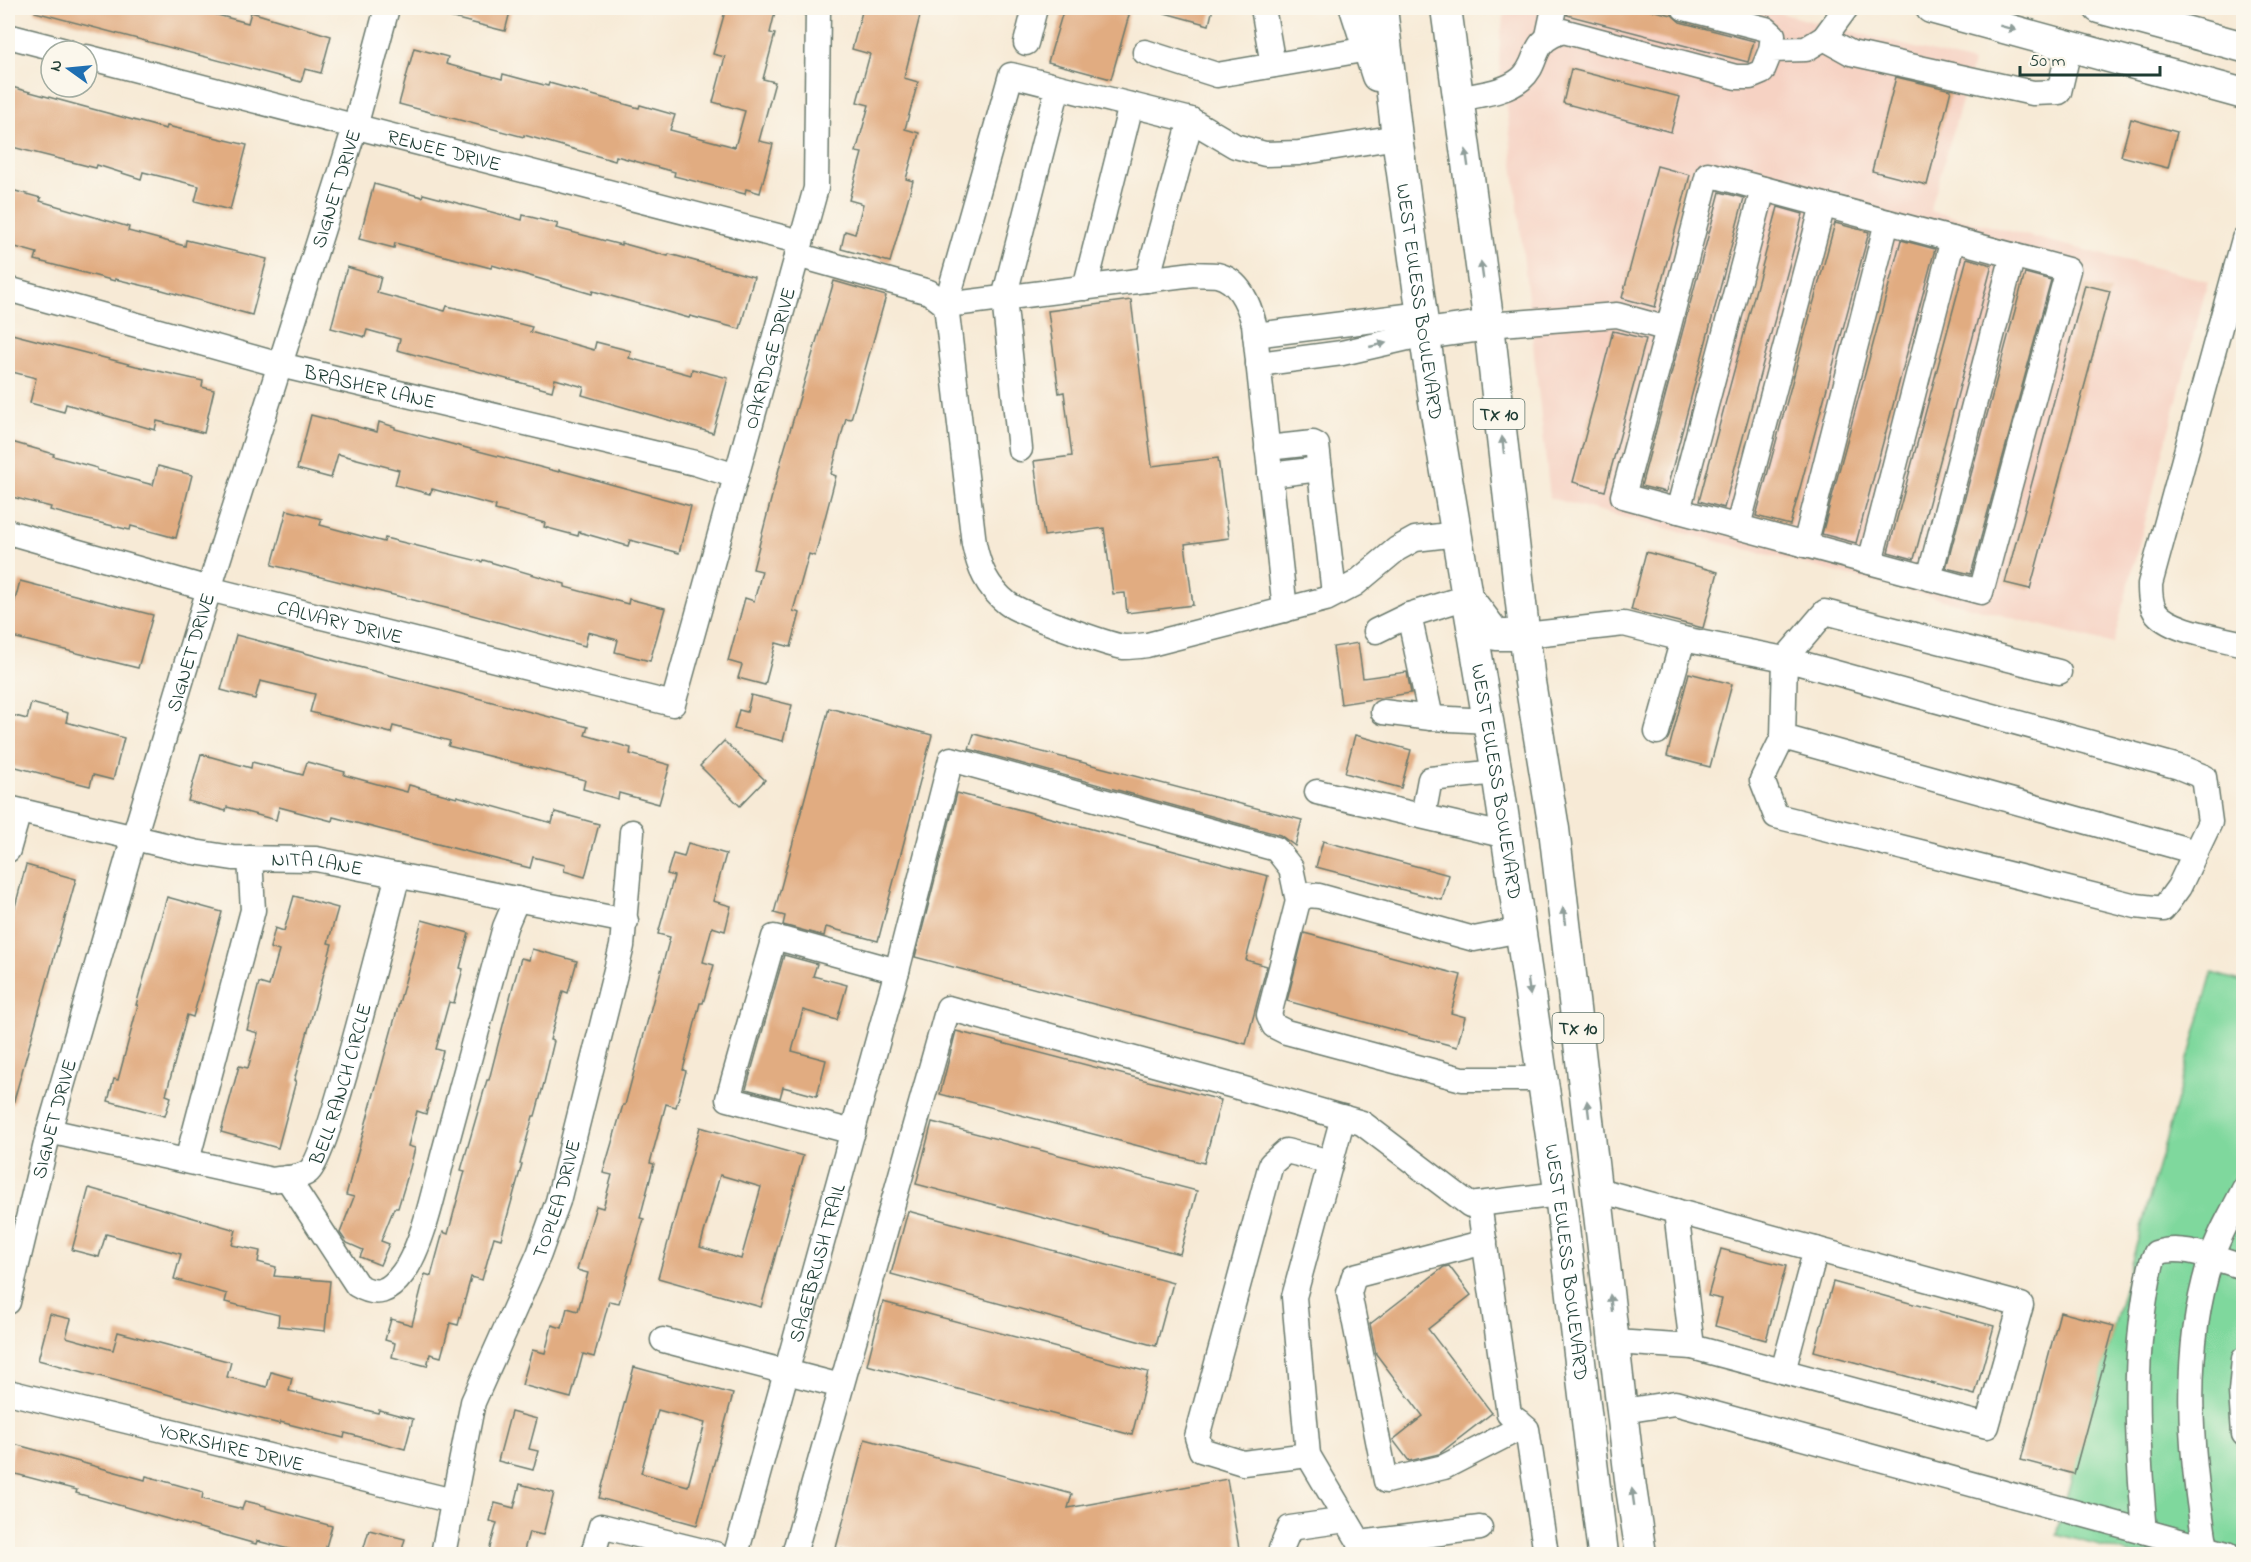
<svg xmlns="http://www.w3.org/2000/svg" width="2251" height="1562" font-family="'Indie Flower',sans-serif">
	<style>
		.built { fill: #f6d2c3 }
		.green { fill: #7fd89d; stroke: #4f8a68; stroke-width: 1.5 }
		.building { fill: #e1ac81; fill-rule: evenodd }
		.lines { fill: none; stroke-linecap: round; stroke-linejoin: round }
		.minor-casing { stroke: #6b7a6d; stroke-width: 27 }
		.major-casing { stroke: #6b7a6d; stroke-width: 33 }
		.minor { stroke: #fff; stroke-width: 24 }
		.major { stroke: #fff; stroke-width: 30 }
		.oneway { fill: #8f9e9a }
		.labels { text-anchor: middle; stroke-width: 4.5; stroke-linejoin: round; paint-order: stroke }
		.shield { fill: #fbf7ec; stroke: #61756b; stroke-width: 1.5 }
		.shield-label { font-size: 18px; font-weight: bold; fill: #1f3d34 }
		.street-label { font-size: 20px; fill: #1f3d34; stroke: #fbf7ec }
	</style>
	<rect width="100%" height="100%" fill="#fbf7ec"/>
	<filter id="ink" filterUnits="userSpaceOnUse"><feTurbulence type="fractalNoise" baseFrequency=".0167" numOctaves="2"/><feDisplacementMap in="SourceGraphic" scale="12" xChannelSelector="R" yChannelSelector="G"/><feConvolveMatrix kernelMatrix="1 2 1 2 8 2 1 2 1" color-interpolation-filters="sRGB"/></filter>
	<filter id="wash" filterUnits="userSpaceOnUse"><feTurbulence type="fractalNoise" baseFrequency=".008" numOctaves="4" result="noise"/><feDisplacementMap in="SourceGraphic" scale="24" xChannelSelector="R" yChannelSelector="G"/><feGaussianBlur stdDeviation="1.35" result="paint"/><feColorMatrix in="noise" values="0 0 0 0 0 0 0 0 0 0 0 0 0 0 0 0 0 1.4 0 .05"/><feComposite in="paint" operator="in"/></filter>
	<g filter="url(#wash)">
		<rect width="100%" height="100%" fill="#f7ead6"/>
		<path class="built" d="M1506,8H1760L1973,63L1930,211L2208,281L2113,644L1550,498L1506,99L1499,64L1500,36Z"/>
		<path class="green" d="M2212,973L2243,982V1554H2129L2056,1534Z"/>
		<g id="blocks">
			<g class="building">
				<path d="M35,8H191L248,23L251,12L331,36L321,73L305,69L301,82L35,12Z"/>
				<path d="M433,8H511L505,31L433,13Z"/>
				<path d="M726,8H776L770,33L775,34L763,79L775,82L759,141L773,144L760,193L746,189L745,194L674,176L675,172L616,156L615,161L524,135V137L399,104L414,48L448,57L446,64L502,79L503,74L548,86L549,83L639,108L640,105L675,115L670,130L735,147L745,111L713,102L725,57L713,54Z"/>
				<path d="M863,8H922L904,78L918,82L905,129L919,133L906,179L913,181L890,262L841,249L845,231L855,234L863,204L849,200L862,153L856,152L869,105L857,102L870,54L852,49Z"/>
				<path d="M1064,8H1131L1111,79L1048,62Z"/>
				<path d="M1162,8H1213L1209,25L1161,12Z"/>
				<path d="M1568,8H1642L1672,15L1680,22L1754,41L1748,62L1567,15Z"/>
				<path d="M1571,69L1680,97L1671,132L1563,103Z"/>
				<path d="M1896,77L1951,90L1927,185L1872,171Z"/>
				<path d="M8,86L166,129L167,126L247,145L230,210L195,201L199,186L143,172L141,179L97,165L96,168L8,146Z"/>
				<path d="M2131,119L2177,132L2168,168L2121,156Z"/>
				<path d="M1657,166L1690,175L1655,307L1622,298Z"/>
				<path d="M374,184L422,197L423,194L522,220L523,215L558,224L556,228L621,245V243L668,256L669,254L754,277L740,329L690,316L689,318L593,291L592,294L492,265L491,268L395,243L394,248L359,239Z"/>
				<path d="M8,189L41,198L40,201L129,227L128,231L185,246L186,240L267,259L252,315L162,290L115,279V281L35,260L37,253L8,245Z"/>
				<path d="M1720,192L1744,198L1666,492L1641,486Z"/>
				<path d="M1778,207L1803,214L1724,508L1699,501Z"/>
				<path d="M1835,223L1869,232L1790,525L1756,516Z"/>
				<path d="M1901,240L1935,249L1856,543L1822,534Z"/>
				<path d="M1967,258L1992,265L1914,559L1888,552Z"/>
				<path d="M347,267L381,277L377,293L445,311L447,306L497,318L532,327L530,332L594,350L596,342L631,351L629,358L691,375L692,369L728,378L713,433L582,395L584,387L555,379L552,391L397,350L400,339L367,330L365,337L331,328Z"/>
				<path d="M2025,273L2051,280L1971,574L1946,568Z"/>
				<path d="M834,281L886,296L851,419L846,418L831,474L836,476L815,556L809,554L793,611L800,613L791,647L776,643L765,685L738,678L742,665L728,661L745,598L754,601L762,571L753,569L781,461Z"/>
				<path d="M2085,285L2110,291L2030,589L2005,583Z"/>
				<path d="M1131,300L1152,466L1218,458L1229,538L1185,544L1193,605L1127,613L1125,593L1113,594L1104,528L1044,536L1034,461L1072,456L1064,392L1059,393L1048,311Z"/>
				<path d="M1613,331L1646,339L1605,491L1573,482Z"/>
				<path d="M8,333L136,366L203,381L202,387L214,390L204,433L157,421L155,430L66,404L64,412L30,403L36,378L8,371Z"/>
				<path d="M311,415L377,432L379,422L395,427V429L459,446L559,472V470L691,506L679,553L630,540L628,546L579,532L578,536L544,527L545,523L495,510L496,506L432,489L430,494L395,485L399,470L338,454L331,478L297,469Z"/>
				<path d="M8,441L54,454L53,456L97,468V470L153,485L158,466L192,475L176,538L131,526L130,530L84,519L50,510L51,507L8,496Z"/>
				<path d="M287,510L322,519L320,525L384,542L385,538L482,562L483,560L565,584V587L628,604L629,599L665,608L650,661L615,652L618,640L588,632L585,646L454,610L272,565Z"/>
				<path d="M1646,552L1718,572L1703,628L1631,610Z"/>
				<path d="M20,581L153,615L138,668L8,636V627Z"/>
				<path d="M236,635L588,727L585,735L631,748L630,754L670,765L659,804L619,793L618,799L583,789L585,780L448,746L450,741L393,726L391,733L310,712L315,694L260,681L255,699L221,690Z"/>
				<path d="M1358,643L1363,678L1407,672L1411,693L1341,704L1333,647Z"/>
				<path d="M1689,673L1732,684L1710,767L1667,756Z"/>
				<path d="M751,695L792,705L783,741L734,729L739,710L747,712Z"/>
				<path d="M31,703L68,713L66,722L124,738L113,780L93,775L90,786L8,765V714L27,719Z"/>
				<path d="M829,708L932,735L878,941L826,927L824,936L783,925L785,916L774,913Z"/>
				<path d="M974,734L1302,820L1295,846L1280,835L969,749Z"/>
				<path d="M1355,735L1411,750L1401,788L1345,773Z"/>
				<path d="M724,741L765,780L740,806L700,766Z"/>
				<path d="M201,754L251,768L252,762L303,775L307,762L345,772L344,775L407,792L409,785L457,798V796L552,823L555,812L599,824L585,877L564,871L565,865L533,857L530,868L333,817L332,821L279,807L276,820L227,807L226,811L188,801Z"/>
				<path d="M957,793L1268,876L1246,960L1267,966L1246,1044L915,957Z"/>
				<path d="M1323,841L1449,875L1442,900L1316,867Z"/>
				<path d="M688,843L726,854L713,901L731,906L725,931L712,927L703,962L714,965L703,1003H700L683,1070L686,1071L676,1107L666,1104L650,1163L654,1164L640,1218L644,1219L619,1303L609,1301L594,1357L583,1354L571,1398L522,1385L532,1350L545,1353L552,1325L562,1328L567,1308L578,1311L588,1273L577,1270L596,1206L603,1208L612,1175L603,1173L623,1105H625L670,937L658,934L674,876L667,874L673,854L684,857Z"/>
				<path d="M26,865L76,879L13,1104L8,1103V933Z"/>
				<path d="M294,896L338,908L328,943L332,944L294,1081H296L278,1148L221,1132L239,1066L248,1068L258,1033L247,1030L259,983L269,986L279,951L270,948L275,928L284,931Z"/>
				<path d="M167,897L222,912L193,1017L187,1015L166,1095L171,1097L165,1116L108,1101L114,1079L118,1080L138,1005H136Z"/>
				<path d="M422,920L469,933L460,968L463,969L454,1003L449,1002L436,1049L443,1051L426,1114L417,1111L408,1146L415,1148L410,1168L398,1208H394L381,1241L389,1244L380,1265L360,1257L363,1250L347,1243L340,1233L354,1197L346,1195Z"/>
				<path d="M1304,933L1461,975L1451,1013L1465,1017L1457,1047L1287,1001Z"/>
				<path d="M532,949L577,961L568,993L563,991L550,1040L554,1041L544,1083L535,1116H533L520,1164H522L501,1239L494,1237L482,1280L471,1277L458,1325L450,1323L441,1357L430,1354L427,1366L392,1357L395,1343L385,1340L391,1319L412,1325L425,1274L431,1276L443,1232L448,1234L465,1171L461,1170L487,1080H489L513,986L521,958L529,960Z"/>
				<path d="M784,955L817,964L813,976L847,985L837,1020L803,1010L792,1051L826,1060L817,1096L783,1087L780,1098L746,1089Z"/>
				<path d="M956,1031L1221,1100L1204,1163L940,1094Z"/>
				<path d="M932,1122L1197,1191L1180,1254L916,1184Z"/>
				<path d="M700,1127L803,1156L761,1307L658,1278ZM720,1175L761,1187L741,1259L700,1247Z"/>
				<path d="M89,1188L236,1230L232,1245L260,1251L258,1262L276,1267L274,1276L330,1281L325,1331L278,1326L279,1315L225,1302L227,1294L174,1279L181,1254L106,1234L99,1257L72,1250Z"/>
				<path d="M908,1211L1173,1283L1156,1346L891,1274Z"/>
				<path d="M1721,1249L1786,1266L1766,1340L1715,1326L1722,1299L1708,1296Z"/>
				<path d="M1449,1266L1471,1295L1428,1329L1492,1413L1439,1454L1409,1461L1393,1440L1423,1416L1376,1354L1370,1324L1444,1267Z"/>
				<path d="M1833,1282L1994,1326L1975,1395L1814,1351Z"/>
				<path d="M883,1302L1148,1372L1132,1435L867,1365Z"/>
				<path d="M2060,1312L2114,1326L2074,1474L2021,1460Z"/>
				<path d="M50,1314L71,1319L66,1337L113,1350L118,1332L231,1362L227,1377L267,1387L271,1372L292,1378L289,1391L378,1413L379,1410L413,1419L405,1449L345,1433L344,1438L280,1422V1424L38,1360Z"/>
				<path d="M634,1367L733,1394L697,1525L599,1498ZM658,1410L705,1423L688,1486L641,1473Z"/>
				<path d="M511,1412L537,1419L529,1449L538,1451L533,1470L498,1461Z"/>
				<path d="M865,1439L1072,1494L1068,1508L1227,1479L1240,1554H860L836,1548Z"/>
				<path d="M14,1444L145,1480L146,1476L203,1492L202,1499L242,1509L245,1501L266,1506V1508L332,1526L324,1554H308L257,1541L256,1544L76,1493L77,1490L8,1472Z"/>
				<path d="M520,1484L554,1493L543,1535L529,1532L523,1554H488L497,1523L490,1521L495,1503L514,1508Z"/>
				<path d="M369,1530L405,1539L401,1554H362Z"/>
			</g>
		</g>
	</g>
	<g filter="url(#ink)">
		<use href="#blocks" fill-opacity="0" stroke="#6b7a6d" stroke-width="1.5"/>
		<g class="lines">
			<g class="minor-casing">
				<g id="minor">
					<path d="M1263,8L1273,65"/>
					<path d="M1684,8L1766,29L1773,35L1771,50"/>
					<path d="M8,36L66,51"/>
					<path d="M1548,36L1554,8"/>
					<path d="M1824,38L1851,53L2033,93L2059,92L2070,45"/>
					<path d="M1026,43L1035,8"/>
					<path d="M1145,52L1217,75L1368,49"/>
					<path id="s1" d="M87,57L801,242"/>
					<path d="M1459,99C1480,94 1504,93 1521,79C1541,62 1528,42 1563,31L1736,77H1750L1762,72L1771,50L1806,49L1824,38L1846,8"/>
					<path d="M1397,137L1299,153L1265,154L1235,146L1191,120L1011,75L946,305L974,544C979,568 987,587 1007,603C1019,613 1108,645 1124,647C1131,647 1140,646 1147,645L1326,599L1355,584L1397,549L1415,539L1457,534"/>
					<path d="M2244,239L2150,584C2150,593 2150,603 2155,611C2168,631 2221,638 2244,644"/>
					<path d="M797,255L929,292L946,305L1193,274C1200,275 1210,274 1217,275C1240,280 1249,305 1254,324L1285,610"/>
					<path d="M1147,280L1191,120"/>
					<path d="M1085,288L1131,105"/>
					<path id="s2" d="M8,289L280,365L695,463L736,476"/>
					<path d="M1489,325L1617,315L1668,329L1708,174L2068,270L1981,592L1623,496L1668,329"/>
					<path d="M1255,335L1422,314"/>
					<path d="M1258,364L1342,353L1425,334"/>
					<path d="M1267,448L1313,443L1317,445L1334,594"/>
					<path d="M1020,449L1004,298L1058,87"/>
					<path d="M1270,475L1320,469"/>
					<path d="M1678,511L1763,189"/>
					<path d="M1738,526L1823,205"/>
					<path id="s3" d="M8,532L209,589L673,704L816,188L818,8"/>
					<path d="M1805,545L1887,222"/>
					<path d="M1870,562L1953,239"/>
					<path d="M1929,578L2013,255"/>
					<path d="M1376,631L1409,615L1467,597"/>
					<path d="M1525,635L1624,624L1683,639L1785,659L1825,612L2059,672"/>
					<path d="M1383,712L1431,718L1409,615"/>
					<path d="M1431,718L1489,721"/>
					<path d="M1657,732L1683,639"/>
					<path d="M1783,737L1762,780L1776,816L2136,906L2163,909L2179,887L2210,822L2204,777L2179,767L1785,659L1783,737L2196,852"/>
					<path d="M1317,792L1507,836"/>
					<path id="s4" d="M8,808L194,852L233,858L316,859L626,921"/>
					<path d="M1423,816L1430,779L1497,772"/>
					<path d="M8,850L19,811"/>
					<path d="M1520,930L1474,939L1319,896L1308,895L1298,901L1269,1015L1274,1026L1286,1032L1462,1079H1542"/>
					<path d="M1343,1117L1294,1297L1308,1455L1360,1543L1363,1554"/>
					<path id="s5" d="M49,1131L272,1180C283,1178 298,1179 308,1172C328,1159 387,914 398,875"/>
					<path d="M853,1132L728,1099L774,937L897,971"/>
					<path d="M187,1161L253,910L250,858"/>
					<path d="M287,1178L357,1285C377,1297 389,1292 403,1273C423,1246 435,1186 444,1152C464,1077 485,1002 505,927L517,899"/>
					<path d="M1598,1190L2021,1305L1987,1426L1692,1347L1615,1342"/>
					<path d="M1479,1204L1509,1414L1527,1429L1546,1554"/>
					<path d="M1676,1211L1692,1347"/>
					<path d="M1485,1242L1354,1276L1349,1293L1386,1481L1444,1467L1514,1431L1519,1422"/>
					<path id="s6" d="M8,1302L49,1131L134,837L209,589L355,127L387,8"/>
					<path d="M663,1340L841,1386"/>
					<path d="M2244,1359L2241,1392L2244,1434"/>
					<path d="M1783,1371L1816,1249"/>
					<path id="s7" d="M8,1392L453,1501"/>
					<path d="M1623,1411L1675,1403L2227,1554"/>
					<path d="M1308,1455L1243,1463L1201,1450L1197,1437L1271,1164L1286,1151L1331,1162"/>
					<path d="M2145,1532C2137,1442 2131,1351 2152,1262L2156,1253C2183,1243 2217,1260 2244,1267"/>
					<path d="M1360,1543L1480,1528"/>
					<path d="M2206,1549C2190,1454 2181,1352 2211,1259C2218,1235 2233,1212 2244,1189"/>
					<path id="s8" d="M443,1554L473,1402L539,1254L558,1201L622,946L632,832"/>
					<path d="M593,1554L601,1526L715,1554"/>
					<path id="s9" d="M736,1554L897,971L951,759L1276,849L1291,868L1298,901"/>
					<path d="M794,1554L948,1008L1241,1088L1362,1123L1470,1205L1559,1194"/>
					<path d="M1282,1554L1281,1549L1290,1528L1346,1520"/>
				</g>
			</g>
			<g class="major-casing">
				<g id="major">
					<path d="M1355,8L1377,76"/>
					<path id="s10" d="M1382,8L1397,137L1434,401L1499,786L1561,1203L1603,1554"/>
					<path d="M1446,8L1489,325L1530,682L1554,829L1631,1488L1641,1554"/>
					<path d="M1931,8L2244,94"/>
					<path d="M2099,8L2244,47"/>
					<path d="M1425,334L1489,325"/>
					<path d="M1471,602L1496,635H1525"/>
				</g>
			</g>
			<use href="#minor" class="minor"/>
			<use href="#major" class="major"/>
		</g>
		<defs><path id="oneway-solid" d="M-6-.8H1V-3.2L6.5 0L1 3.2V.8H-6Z" transform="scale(1.5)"/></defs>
		<g class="oneway">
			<use href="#oneway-solid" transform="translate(2008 28) rotate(15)"/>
			<use href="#oneway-solid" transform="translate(1467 158) rotate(-98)"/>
			<use href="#oneway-solid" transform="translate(1482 270) rotate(-98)"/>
			<use href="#oneway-solid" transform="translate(1378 345) rotate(-13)"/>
			<use href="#oneway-solid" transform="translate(1503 445) rotate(-97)"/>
			<use href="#oneway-solid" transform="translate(1564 916) rotate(-97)"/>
			<use href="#oneway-solid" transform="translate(1529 987) rotate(82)"/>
			<use href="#oneway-solid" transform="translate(1588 1109) rotate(-97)"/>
			<use href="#oneway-solid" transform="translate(1611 1303) rotate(-97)"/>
			<use href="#oneway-solid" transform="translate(1633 1497) rotate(-98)"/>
		</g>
	</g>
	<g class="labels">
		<g class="shield">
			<rect x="1473.5" y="399" width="51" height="30" rx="4.5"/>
			<rect x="1552.5" y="1013" width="51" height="30" rx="4.5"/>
		</g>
		<g class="shield-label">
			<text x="1499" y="420">TX 10</text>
			<text x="1578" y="1034">TX 10</text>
		</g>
		<g class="street-label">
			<text dy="7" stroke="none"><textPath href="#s1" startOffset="369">RENEE DRIVE</textPath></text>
			<text dy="7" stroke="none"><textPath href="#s6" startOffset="1161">SIGNET DRIVE</textPath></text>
			<text dy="7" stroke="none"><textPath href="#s10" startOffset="296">WEST EULESS BOULEVARD</textPath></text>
			<text dy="7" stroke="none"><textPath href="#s3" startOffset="1046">OAKRIDGE DRIVE</textPath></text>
			<text dy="7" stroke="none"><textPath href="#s2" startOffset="375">BRASHER LANE</textPath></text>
			<text dy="7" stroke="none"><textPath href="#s3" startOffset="344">CALVARY DRIVE</textPath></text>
			<text dy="7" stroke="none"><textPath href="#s6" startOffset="675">SIGNET DRIVE</textPath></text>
			<text dy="7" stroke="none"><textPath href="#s10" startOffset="782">WEST EULESS BOULEVARD</textPath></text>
			<text dy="7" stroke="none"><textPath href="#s4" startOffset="315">NITA LANE</textPath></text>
			<text dy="7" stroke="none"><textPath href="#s5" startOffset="360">BELL RANCH CIRCLE</textPath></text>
			<text dy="7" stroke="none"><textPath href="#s6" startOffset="189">SIGNET DRIVE</textPath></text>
			<text dy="7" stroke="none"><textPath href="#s8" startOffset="375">TOPLEA DRIVE</textPath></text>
			<text dy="7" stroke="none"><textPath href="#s10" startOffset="1268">WEST EULESS BOULEVARD</textPath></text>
			<text dy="7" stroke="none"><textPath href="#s9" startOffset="302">SAGEBRUSH TRAIL</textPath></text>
			<text dy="7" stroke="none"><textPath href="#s7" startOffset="230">YORKSHIRE DRIVE</textPath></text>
		</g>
	</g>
	<rect width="2251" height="1562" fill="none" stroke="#fbf7ec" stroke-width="30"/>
	<g transform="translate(69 69) rotate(285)"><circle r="28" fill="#fbf7ec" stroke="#a3ada2" stroke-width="1.5"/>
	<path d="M0-4.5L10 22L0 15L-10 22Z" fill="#1f6fb2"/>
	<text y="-9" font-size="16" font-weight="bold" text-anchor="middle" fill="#1f3d34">N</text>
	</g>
	<path d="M2020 66v9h140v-9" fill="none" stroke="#1f3d34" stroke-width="3"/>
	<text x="2029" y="66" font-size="18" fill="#1f3d34" stroke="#fbf7ec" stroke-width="4.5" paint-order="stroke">50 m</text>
</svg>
